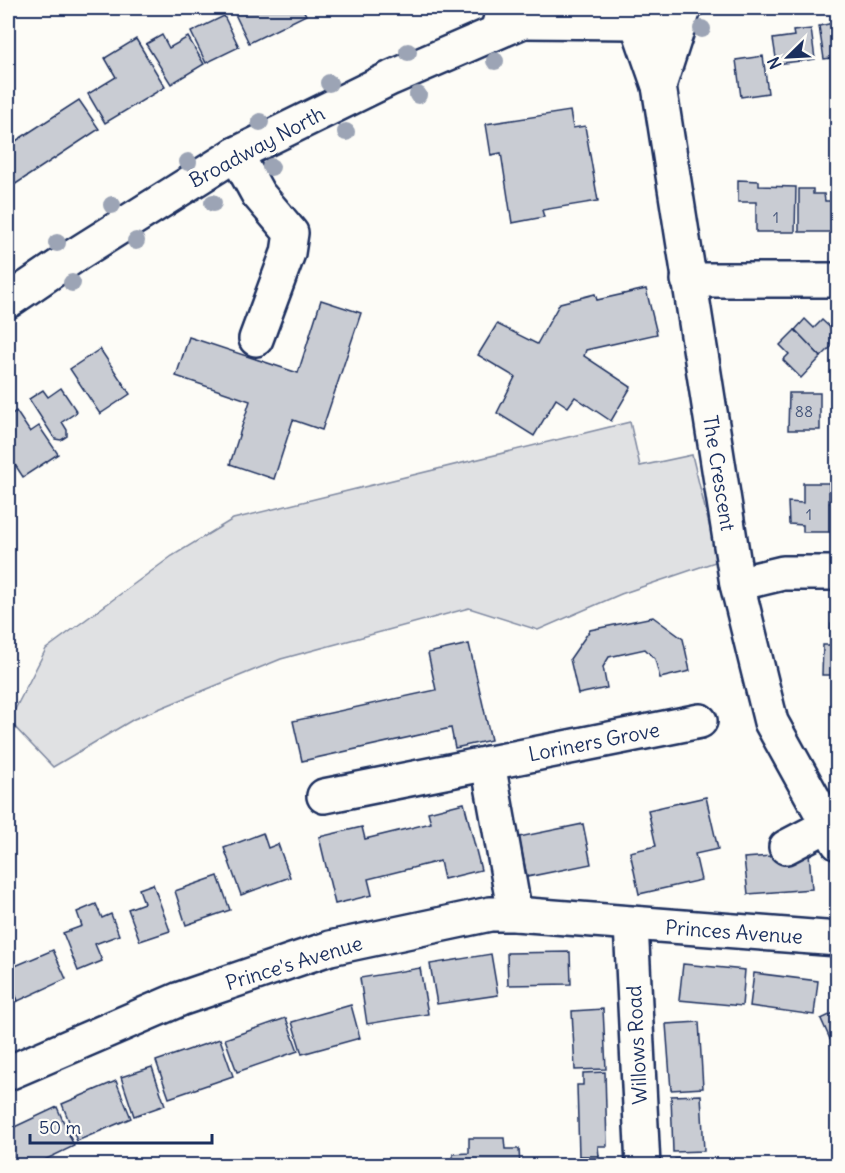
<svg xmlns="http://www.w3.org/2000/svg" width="845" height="1173" font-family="Delius,sans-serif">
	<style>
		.green { fill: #e0e1e3; stroke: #7e88a0; stroke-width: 1.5 }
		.building { fill: #c9ccd3; stroke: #1b2f5e; stroke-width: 1.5 }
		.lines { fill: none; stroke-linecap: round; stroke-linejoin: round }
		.minor-casing { stroke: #1b2f5e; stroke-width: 38 }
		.highway-casing { stroke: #1b2f5e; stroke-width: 38 }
		.minor { stroke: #fdfcf7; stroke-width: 33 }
		.highway { stroke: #fdfcf7; stroke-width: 33 }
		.tree { fill: #9ca4b5 }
		.labels { text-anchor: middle; stroke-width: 6; stroke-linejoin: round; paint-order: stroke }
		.number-label { font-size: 16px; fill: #46567b }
		.street-label { font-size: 20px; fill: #1b2f5e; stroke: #fdfcf7 }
	</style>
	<rect width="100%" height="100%" fill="#fdfcf7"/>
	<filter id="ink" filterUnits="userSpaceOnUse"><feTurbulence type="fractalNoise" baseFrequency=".0167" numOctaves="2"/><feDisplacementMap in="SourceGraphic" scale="12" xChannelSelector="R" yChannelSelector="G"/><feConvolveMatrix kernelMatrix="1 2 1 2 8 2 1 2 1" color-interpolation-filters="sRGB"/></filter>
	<g filter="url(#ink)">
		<path class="green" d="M630,422L640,466L692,455L718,561L621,594L538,630L469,608L281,659L134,719L53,767L9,721L46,649L172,556L233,519Z"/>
		<g class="building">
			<path d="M232,8H302L306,15L249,43Z"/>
			<path d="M224,16L239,47L206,63L191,32Z"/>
			<path d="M838,22V57L824,59L819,26Z"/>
			<path d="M811,29L815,59L777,64L773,39L794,36L793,31Z"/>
			<path d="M162,35L169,48L188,37L204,64L171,84L146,44Z"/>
			<path d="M136,39L165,87L105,123L88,94L116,77L105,58Z"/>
			<path d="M763,56L768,93L741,97L736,60Z"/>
			<path d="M79,100L99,129L8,189V146Z"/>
			<path d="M570,111L573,128L585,126L598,201L542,210L544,217L512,223L501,153L491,155L486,124Z"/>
			<path d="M738,180L759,181V186L796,187L795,232H756V202H738Z"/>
			<path d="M799,189H813V194H824L825,201H838L837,232H799Z"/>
			<path d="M646,289L657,334L586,350L584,356L631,387L611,421L575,397L568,407L556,399L534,436L497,413L515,377L478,355L497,324L537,344L560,303L595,294L597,300Z"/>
			<path d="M321,300L361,313L322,430L293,420L274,479L230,464L250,401L176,376L189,337L298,373Z"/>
			<path d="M805,319L814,328L822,320L838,335V340L821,357L795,330Z"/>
			<path d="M795,330L821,357L801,378L783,360L789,354L780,345Z"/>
			<path d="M100,349L130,394L100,414L70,369Z"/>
			<path d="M61,388L77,412L62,422L67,430V436L61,440L55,439L29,399L43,390L48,397Z"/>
			<path d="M789,393H820V430H788Z"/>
			<path d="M16,411L30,432L39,426L58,454L23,477L8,454V417Z"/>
			<path d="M803,483H829V532H803V525L789,524L788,502L803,503Z"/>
			<rect x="829" y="503" width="9" height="29"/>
			<path d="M653,617L683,639L690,671L660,678L655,659L645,649L609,657L603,667L607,688L578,694L570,659L590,630Z"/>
			<path d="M831,624L838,625L837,675H822L823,645H830Z"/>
			<path d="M469,644L491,740L455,748L451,728L302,761L293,721L436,690L428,653Z"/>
			<path d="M706,797L718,849L695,854L701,880L639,894L630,852L656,846L648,810Z"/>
			<path d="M464,803L481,870L444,879L440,861L368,879L372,895L335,904L319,837L362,827L365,839L431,823L428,812Z"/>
			<path d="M583,824L591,864L527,877L519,837Z"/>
			<path d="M263,833L268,848L278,844L290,877L241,895L224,848Z"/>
			<path d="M809,853L812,889L748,894L744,858Z"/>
			<path d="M218,876L230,910L186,925L175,891Z"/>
			<path d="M153,884L170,931L140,941L128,909L144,903L139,889Z"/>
			<path d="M96,904L102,918L111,914L119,935L95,944L102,961L78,971L63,933L82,926L77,912Z"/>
			<path d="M53,950L66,979L18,1001L8,978V969Z"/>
			<path d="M570,952L571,984L508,985L507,953Z"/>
			<path d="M491,954L498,995L437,1004L430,964Z"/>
			<path d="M683,964L745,970L742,1006L679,1000Z"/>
			<path d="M420,968L428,1014L367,1024L360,978Z"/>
			<path d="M754,973L818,981L814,1015L750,1006Z"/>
			<path d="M8,978L18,1001L8,1006Z"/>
			<path d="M351,1005L360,1038L302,1054L292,1022Z"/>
			<path d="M603,1009L606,1069L575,1070L572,1011Z"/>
			<path d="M838,1011V1035L830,1039L821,1019Z"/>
			<path d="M286,1018L298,1051L237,1072L225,1039Z"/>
			<path d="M699,1022L703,1088L671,1090L666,1024Z"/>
			<path d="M838,1035V1053L830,1039Z"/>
			<path d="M220,1039L233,1076L169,1098L156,1061Z"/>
			<path d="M152,1067L165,1105L134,1116L121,1077Z"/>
			<path d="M605,1072L607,1146H598L599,1156H579L577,1085H583V1073Z"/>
			<path d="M116,1081L131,1118L77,1141L62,1104Z"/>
			<path d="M701,1095L704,1151L673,1152L671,1096Z"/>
			<path d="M57,1107L74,1146L32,1166H14L8,1151V1130Z"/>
			<path d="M469,1138H504L505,1149H519L520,1166H453V1154L469,1153Z"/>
			<path d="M579,1156H599V1164H608V1166H579Z"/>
			<rect x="675" y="1159" width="30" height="7"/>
		</g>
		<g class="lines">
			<g class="minor-casing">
				<g id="minor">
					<path d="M637,23L659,86L737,584L771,722L838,843"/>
					<path d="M497,31L504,8"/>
					<path d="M659,86L684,9"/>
					<path d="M236,154L258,194L291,233L288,253L256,339"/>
					<path d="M688,280H838"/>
					<path d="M737,584L783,573H838"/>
					<path d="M488,763L515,914"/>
					<path d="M324,796L700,721"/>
					<path d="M786,847L828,825"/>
					<path d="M631,924L643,1166"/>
					<path d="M8,1073L180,999L330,948L490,914H515L838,939"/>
				</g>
			</g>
			<g class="highway-casing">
				<g id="highway">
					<path d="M616,9C635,32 666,28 685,8"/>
					<path d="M523,21L633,22"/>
					<path d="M8,301L77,254L236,154L391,78L523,21L543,8"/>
				</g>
			</g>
			<use href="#minor" class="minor"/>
			<use href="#highway" class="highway"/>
		</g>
		<g class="tree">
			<circle cx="702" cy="29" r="9"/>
			<circle cx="408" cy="52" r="9"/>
			<circle cx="495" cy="61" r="9"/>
			<circle cx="329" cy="83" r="9"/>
			<circle cx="418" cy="95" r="9"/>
			<circle cx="260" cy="122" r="9"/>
			<circle cx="346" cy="132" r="9"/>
			<circle cx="188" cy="162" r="9"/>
			<circle cx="271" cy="167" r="9"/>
			<circle cx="213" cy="203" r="9"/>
			<circle cx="112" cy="205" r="9"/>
			<circle cx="136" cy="241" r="9"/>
			<circle cx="57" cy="243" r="9"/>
			<circle cx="72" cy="283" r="9"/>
		</g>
	</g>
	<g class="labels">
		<g class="number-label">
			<text x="776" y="223">1</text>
			<text x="804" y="417">88</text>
			<text x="809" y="520">1</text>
		</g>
		<g class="street-label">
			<text transform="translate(257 147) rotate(-28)" y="7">Broadway North</text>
			<text transform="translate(719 473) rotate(81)" y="7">The Crescent</text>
			<text transform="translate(594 742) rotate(-11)" y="7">Loriners Grove</text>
			<text transform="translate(734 932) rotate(4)" y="7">Princes Avenue</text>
			<text transform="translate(294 963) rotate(-17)" y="7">Prince's Avenue</text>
			<text transform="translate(637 1045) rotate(-93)" y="7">Willows Road</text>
		</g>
	</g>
	<rect width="845" height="1173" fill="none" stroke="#fdfcf7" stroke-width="30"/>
	<rect x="15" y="15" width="815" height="1143" fill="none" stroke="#1b2f5e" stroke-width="2" filter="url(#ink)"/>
	<g transform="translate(788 57) rotate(246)" stroke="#fdfcf7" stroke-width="4.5" paint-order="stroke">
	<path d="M0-4.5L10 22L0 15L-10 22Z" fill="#1b2f5e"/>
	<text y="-9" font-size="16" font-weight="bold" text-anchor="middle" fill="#1b2f5e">N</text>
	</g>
	<path d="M30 1134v9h182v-9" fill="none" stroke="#1b2f5e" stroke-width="3"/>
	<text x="39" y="1134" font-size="18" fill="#1b2f5e" stroke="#fdfcf7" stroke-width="4.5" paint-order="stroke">50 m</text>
</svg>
